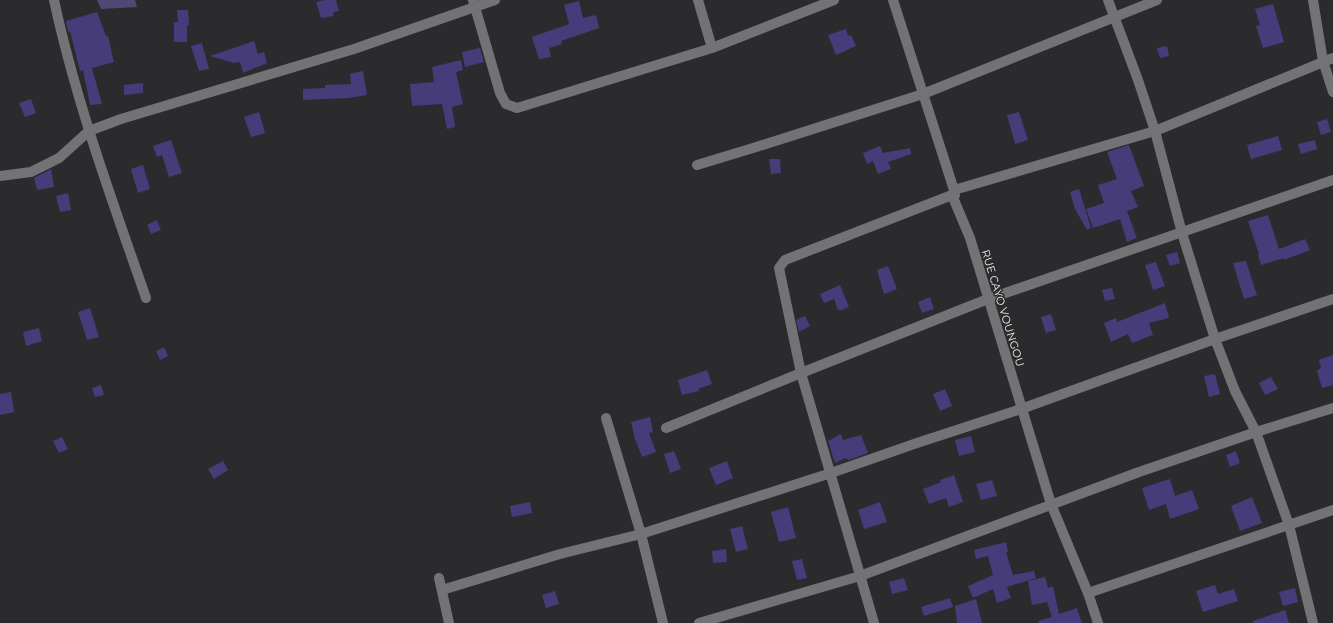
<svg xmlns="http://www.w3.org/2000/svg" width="1333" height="623" font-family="Montserrat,sans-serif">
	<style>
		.green { fill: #4e4973 }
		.building { fill: #463c79 }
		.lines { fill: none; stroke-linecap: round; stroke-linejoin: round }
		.minor { stroke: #737275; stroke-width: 10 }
		.labels { text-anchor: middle; stroke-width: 3; stroke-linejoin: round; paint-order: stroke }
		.street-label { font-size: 11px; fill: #efeff0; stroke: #2b2b2d }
	</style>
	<rect width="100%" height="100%" fill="#2b2b2d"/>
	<path class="green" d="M97,0H135L137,7L101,9Z"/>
	<g class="building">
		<path d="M325,0H336L339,11L334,12L333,16L321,18L316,2Z"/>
		<path d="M579,1L583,18L596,15L599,28L561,41L562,44L549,48L551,57L539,59L532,37L569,24L564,5Z"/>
		<path d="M1273,4L1284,42L1263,48L1256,26L1260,25L1255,9Z"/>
		<path d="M177,10H188L189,25L187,26V42H174V22H178Z"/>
		<path d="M97,12L106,36H108L114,62L92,68L102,104L90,105L83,70L80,71L70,31L68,32L66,21Z"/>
		<path d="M846,29L848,36L851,35L856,46L836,55L828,35Z"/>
		<path d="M254,41L258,54L264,52L267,63L243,73L240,62L234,63L210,56Z"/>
		<path d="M202,43L209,69L199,71L191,46Z"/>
		<path d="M1167,46L1169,56L1160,58L1157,48Z"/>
		<path d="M480,48L484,62L465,67L462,52Z"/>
		<path d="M461,60L463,70L456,72L463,104L452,107L455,127L447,129L442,104L412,106L410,84L434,82L432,67Z"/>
		<path d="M363,71L367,95L349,98L303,100V89L325,88V85L351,84L350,74Z"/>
		<path d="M143,83V93L124,95V85Z"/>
		<path d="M31,99L36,113L25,117L19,103Z"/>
		<path d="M259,112L265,133L251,137L244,117Z"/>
		<path d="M1019,112L1028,140L1015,144L1007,115Z"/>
		<path d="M1327,119L1331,132L1321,135L1317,122Z"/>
		<path d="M1278,136L1282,150L1251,159L1247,145Z"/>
		<path d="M171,140L182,173L169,177L162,155L157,157L153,146Z"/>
		<path d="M1315,140L1317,149L1301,154L1298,144Z"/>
		<path d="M1129,145L1144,186L1131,191L1138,207L1127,211L1137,238L1127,242L1120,219L1093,228L1086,209L1104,203L1098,185L1117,179L1107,152Z"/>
		<path d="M880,146L883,153L910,148L911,154L888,162L891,169L878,174L873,161L867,164L863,153Z"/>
		<path d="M769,159H780L781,173L771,174Z"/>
		<path d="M143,165L150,189L138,193L131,169Z"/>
		<path d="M51,169L54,187L37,190L34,178Z"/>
		<path d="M1079,189L1091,228L1087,230L1075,209L1070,192Z"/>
		<path d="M68,193L71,210L60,212L56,196Z"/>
		<path d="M1268,215L1279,249L1305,239L1310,250L1284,260V258L1261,265L1258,255L1259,254L1248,221Z"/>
		<path d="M157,220L161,230L151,234L147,225Z"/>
		<path d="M1177,252L1180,263L1170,266L1166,255Z"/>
		<path d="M1246,261L1257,295L1244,299L1233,263Z"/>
		<path d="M1156,262L1165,286L1153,290L1145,265Z"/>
		<path d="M888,266L897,289L884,294L877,270Z"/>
		<path d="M840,285L849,307L842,310H838L834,299L824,303L820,294Z"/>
		<path d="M1112,288L1115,299L1105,301L1102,290Z"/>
		<path d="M930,297L934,309L922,313L918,302Z"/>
		<path d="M1165,303L1169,318L1149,323L1153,335L1132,343L1128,334L1111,342L1104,323L1116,318L1117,322Z"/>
		<path d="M90,308L99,337L87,340L78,312Z"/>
		<path d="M1051,314L1056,330L1046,333L1041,317Z"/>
		<path d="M805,316L810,326L799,332L796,320Z"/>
		<path d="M39,328L42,341L26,346L23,332Z"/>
		<path d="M164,347L168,356L160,360L156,351Z"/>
		<path d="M1333,355V385L1322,388L1317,371L1321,368L1319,360Z"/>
		<path d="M707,370L712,384L698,389L699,391L682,395L678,380Z"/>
		<path d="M1215,374L1220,394L1209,397L1204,376Z"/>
		<path d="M1271,377L1278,389L1265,395L1259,383Z"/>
		<path d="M101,385L104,395L95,397L92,388Z"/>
		<path d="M945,389L952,406L940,411L933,394Z"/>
		<path d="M11,392L14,412L0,415V394Z"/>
		<path d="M650,417L653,432L649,433L656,452L642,457L635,439L631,422Z"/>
		<path d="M841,434L843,440L861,435L868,453L849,460L845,458L835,463L828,441Z"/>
		<path d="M971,436L975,452L959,456L955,440Z"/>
		<path d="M62,437L68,449L59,453L53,441Z"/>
		<path d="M674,451L681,469L670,473L664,454Z"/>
		<path d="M1236,451L1240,463L1230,467L1226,455Z"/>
		<path d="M223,461L228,470L214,479L208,469Z"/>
		<path d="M727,461L733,478L716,485L709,468Z"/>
		<path d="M954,475L963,502L949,507L946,498L929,504L923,489L941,482L940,480Z"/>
		<path d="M1170,479L1175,496L1192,490L1199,509L1170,519L1166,504L1149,510L1142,488Z"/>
		<path d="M992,480L997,496L981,500L976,484Z"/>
		<path d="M1252,497L1262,523L1240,531L1231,506Z"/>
		<path d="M530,502L532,513L512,517L510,506Z"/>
		<path d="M880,502L887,522L864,529L858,510Z"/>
		<path d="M788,507L796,538L779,542L771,512Z"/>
		<path d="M742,526L748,549L736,552L730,529Z"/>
		<path d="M1006,542L1008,552H1006L1013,575L1034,571L1036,578L1007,587L1011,598L997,603L993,589L973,598L968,586L993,575L988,556L976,559L974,550Z"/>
		<path d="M726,549L727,562L713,563L712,551Z"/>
		<path d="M802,559L807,578L797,580L792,561Z"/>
		<path d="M1045,577L1048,588L1053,586L1059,614L1077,608L1082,623H1039L1038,621L1052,617L1047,602L1032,605L1028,581Z"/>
		<path d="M904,578L908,590L892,594L889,582Z"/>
		<path d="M1215,585L1218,594L1234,589L1238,601L1203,612L1196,591Z"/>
		<path d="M1295,588L1298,602L1283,606L1279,592Z"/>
		<path d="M555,591L559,604L546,608L542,595Z"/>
		<path d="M950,598L953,607L924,616L921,607Z"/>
		<path d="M976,599L982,623H957L955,606Z"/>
		<path d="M1285,610L1289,623H1253V621Z"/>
	</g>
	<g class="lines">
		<g class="minor">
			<path d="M54,0C76,102 112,200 146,298"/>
			<path d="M473,0L500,93L506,104L517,108L712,48L834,0"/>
			<path d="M698,0L712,48"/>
			<path d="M893,0L954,190L955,195H952L970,238L1051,504L1088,593L1098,623"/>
			<path d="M1108,0L1138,80L1155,131L1182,233L1215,339L1235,391L1256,432L1289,525L1313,623"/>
			<path d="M1313,0L1323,61L1333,92"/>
			<path d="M697,165L753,148L923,94L1157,0"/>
			<path d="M0,176L31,172L59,158L89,131L121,119L354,49L495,0"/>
			<path d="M954,190L1155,131L1333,58"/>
			<path d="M606,418L641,534L663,623"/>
			<path d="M666,428L801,373L988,299L1333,180"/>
			<path d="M439,578L449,623"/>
			<path d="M442,590L560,554L641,534L831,473L917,443L1021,409L1215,339L1333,299"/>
			<path d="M1088,593L1333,510"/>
			<path d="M699,623L860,576L1139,472L1256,432L1333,408"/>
			<path d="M874,623L801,373L779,268L785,260L952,195"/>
		</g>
	</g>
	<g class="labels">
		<g class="street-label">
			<text transform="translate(1003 308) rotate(73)" y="4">RUE CAYO VOUNGOU</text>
		</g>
	</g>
</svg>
